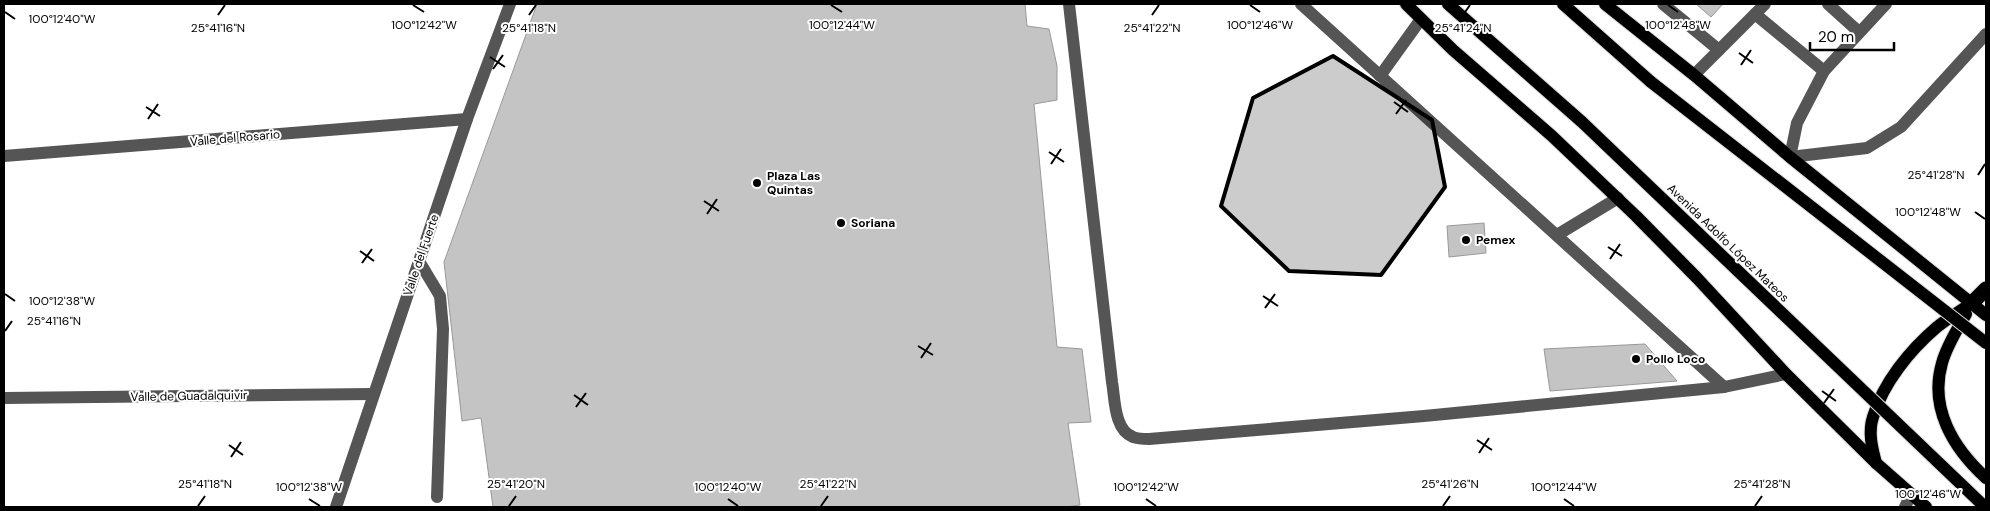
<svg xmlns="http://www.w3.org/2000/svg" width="1990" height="511" font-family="'DM Sans',sans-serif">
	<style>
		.building { fill: #c4c4c4; stroke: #999 }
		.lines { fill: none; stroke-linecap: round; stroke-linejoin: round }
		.major-casing { stroke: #dbdbdb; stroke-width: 14 }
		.highway-casing { stroke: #dbdbdb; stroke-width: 17 }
		.minor { stroke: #555; stroke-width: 12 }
		.major { stroke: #000; stroke-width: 12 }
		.highway { stroke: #000; stroke-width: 15 }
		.major-bridge-casing { stroke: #dbdbdb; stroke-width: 14; stroke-linecap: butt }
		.major-bridge { stroke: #000; stroke-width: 12 }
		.marked { fill: #000; fill-opacity: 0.2; stroke: #000; stroke-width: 4; stroke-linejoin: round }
		.ticks { fill: none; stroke: #000; stroke-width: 2 }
		.poi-dot { fill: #000; stroke: #fff; stroke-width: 2 }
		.labels { text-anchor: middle; stroke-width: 4; stroke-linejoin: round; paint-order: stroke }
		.street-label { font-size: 12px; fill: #000; stroke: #fff }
		.poi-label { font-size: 12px; font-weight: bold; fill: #000; stroke: #fff; text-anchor: start }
		.ticks-label { font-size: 12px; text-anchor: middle; fill: #000; stroke: #fff; stroke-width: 4; stroke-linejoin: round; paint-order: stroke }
	</style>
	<rect width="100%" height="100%" fill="#fff"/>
	<g class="building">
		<path d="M537,4H1025L1027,26L1049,29L1057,66V100L1034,104L1057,347L1082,349L1091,422L1068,423L1080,505L1065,507H493L481,418L462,421L444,262Z"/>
		<path d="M1696,4H1723L1711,17Z"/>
		<path d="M1484,223L1486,253L1449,257L1447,226Z"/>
		<path d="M1645,344L1677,381L1550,391L1544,349Z"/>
	</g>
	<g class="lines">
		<g class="major-casing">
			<g id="major">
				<path d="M1406,4L1453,50L1552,136L1636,216L1697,278L1786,374L1876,463L1926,507"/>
				<path d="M1448,4L1582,122"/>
				<path d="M1563,4L1651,82"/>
				<path d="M1605,4L1694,75L1790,157L1986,315"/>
				<path d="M1966,314C1957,330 1947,345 1942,363C1929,408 1953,448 1986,478"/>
				<path d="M1876,463C1872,448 1868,432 1873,417C1883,383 1910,350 1937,327C1948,318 1960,311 1972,303"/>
			</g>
		</g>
		<g class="highway-casing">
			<path id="highway" d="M1972,303L1986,289"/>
		</g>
		<g class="minor">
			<path d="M1069,4L1112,382C1115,399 1114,430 1133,437C1138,439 1144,439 1149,439L1424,416L1724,387L1786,374"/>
			<path d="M1301,4L1724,387"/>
			<path d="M1663,4L1719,50"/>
			<path d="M1828,4L1859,32"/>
			<path d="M1886,4L1824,71L1797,123L1790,157L1867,148L1901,127L1986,34"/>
			<path d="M1755,14L1824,71"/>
			<path d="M1694,75L1765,4"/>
			<path d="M1380,76L1421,19"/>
			<path d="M4,156L467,119"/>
			<path d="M1557,235L1618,198"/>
			<path d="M419,261L440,296L443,329L437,497"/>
			<path d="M4,398L373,394"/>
			<path d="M336,507L467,119L510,4"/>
			<path d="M1905,507L1911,494"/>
		</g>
		<use href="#major" class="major"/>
		<use href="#highway" class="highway"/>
		<g class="major-bridge-casing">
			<g id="major-bridge">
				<path d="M1651,82L1986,343"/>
				<path d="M1582,122L1985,507"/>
			</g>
		</g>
		<use href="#major-bridge" class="major-bridge"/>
	</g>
	<path class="marked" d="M1333,56L1432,120L1445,187L1381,275L1289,271L1221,206L1253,98Z"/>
	<path class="ticks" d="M413,5L424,12M831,5L842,12M1250,5L1260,12M1668,5L1678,12M5,12L15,19M218,15L225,5M529,15L536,5M1152,15L1159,5M1463,15L1470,5M1739,53L1753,63M490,57L505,67M1741,65L1751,50M493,69L503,55M1394,102L1408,112M146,107L160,116M1396,114L1406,100M148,119L158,104M1049,152L1064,162M1051,164L1061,149M1978,175L1985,164M704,201L719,211M1975,212L1985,219M707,214L717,199M1608,247L1622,256M360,251L374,261M1610,259L1620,244M362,263L372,249M5,294L15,301M1263,296L1278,306M1265,308L1275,294M5,331L12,321M918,346L933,355M921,358L931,343M1822,391L1836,401M574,395L588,405M1824,403L1834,389M576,407L586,393M1477,440L1492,450M229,445L243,455M1479,453L1489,438M231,457L241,442M1975,494L1985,501M309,499L320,506M728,499L738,506M1146,499L1156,506M1564,499L1574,506M198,506L205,496M509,506L516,496M821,506L828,496M1443,506L1450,496M1755,506L1762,496"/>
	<g class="poi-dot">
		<circle cx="757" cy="183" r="5"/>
		<circle cx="841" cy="223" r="5"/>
		<circle cx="1466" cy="240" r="5"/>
		<circle cx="1636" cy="359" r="5"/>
	</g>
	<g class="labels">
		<g class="street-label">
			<text transform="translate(235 138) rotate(-5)" y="4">Valle del Rosario</text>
			<text transform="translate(1728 243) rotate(44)" y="4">Avenida Adolfo López Mateos</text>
			<text transform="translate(421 255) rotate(-71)" y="4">Valle del Fuerte</text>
			<text transform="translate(189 396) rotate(-1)" y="4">Valle de Guadalquivir</text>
		</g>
		<g class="poi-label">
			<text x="767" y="180">Plaza Las<tspan x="767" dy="14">Quintas</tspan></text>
			<text x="851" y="227">Soriana</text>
			<text x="1476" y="244">Pemex</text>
			<text x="1646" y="363">Pollo Loco</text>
		</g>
	</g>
	<g class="ticks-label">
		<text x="62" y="23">100°12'40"W</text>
		<text x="424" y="29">100°12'42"W</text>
		<text x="842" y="29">100°12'44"W</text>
		<text x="1260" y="29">100°12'46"W</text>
		<text x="1678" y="29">100°12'48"W</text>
		<text x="218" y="32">25°41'16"N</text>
		<text x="529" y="32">25°41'18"N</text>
		<text x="1152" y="32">25°41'22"N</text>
		<text x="1463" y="32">25°41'24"N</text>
		<text x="1936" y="179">25°41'28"N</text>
		<text x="1928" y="216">100°12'48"W</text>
		<text x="62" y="305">100°12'38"W</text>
		<text x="54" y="325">25°41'16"N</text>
		<text x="205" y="488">25°41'18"N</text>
		<text x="516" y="488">25°41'20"N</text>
		<text x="828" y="488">25°41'22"N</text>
		<text x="1450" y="488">25°41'26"N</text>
		<text x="1762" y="488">25°41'28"N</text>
		<text x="309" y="491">100°12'38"W</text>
		<text x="728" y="491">100°12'40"W</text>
		<text x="1146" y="491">100°12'42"W</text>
		<text x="1564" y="491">100°12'44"W</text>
		<text x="1928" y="498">100°12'46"W</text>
	</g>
	<rect width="1990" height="511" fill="none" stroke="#000000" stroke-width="10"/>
	<path d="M1810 42v8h84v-8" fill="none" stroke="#000000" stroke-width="2.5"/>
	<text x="1818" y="42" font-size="15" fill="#000000" stroke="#ffffff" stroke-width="4" paint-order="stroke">20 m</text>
</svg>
